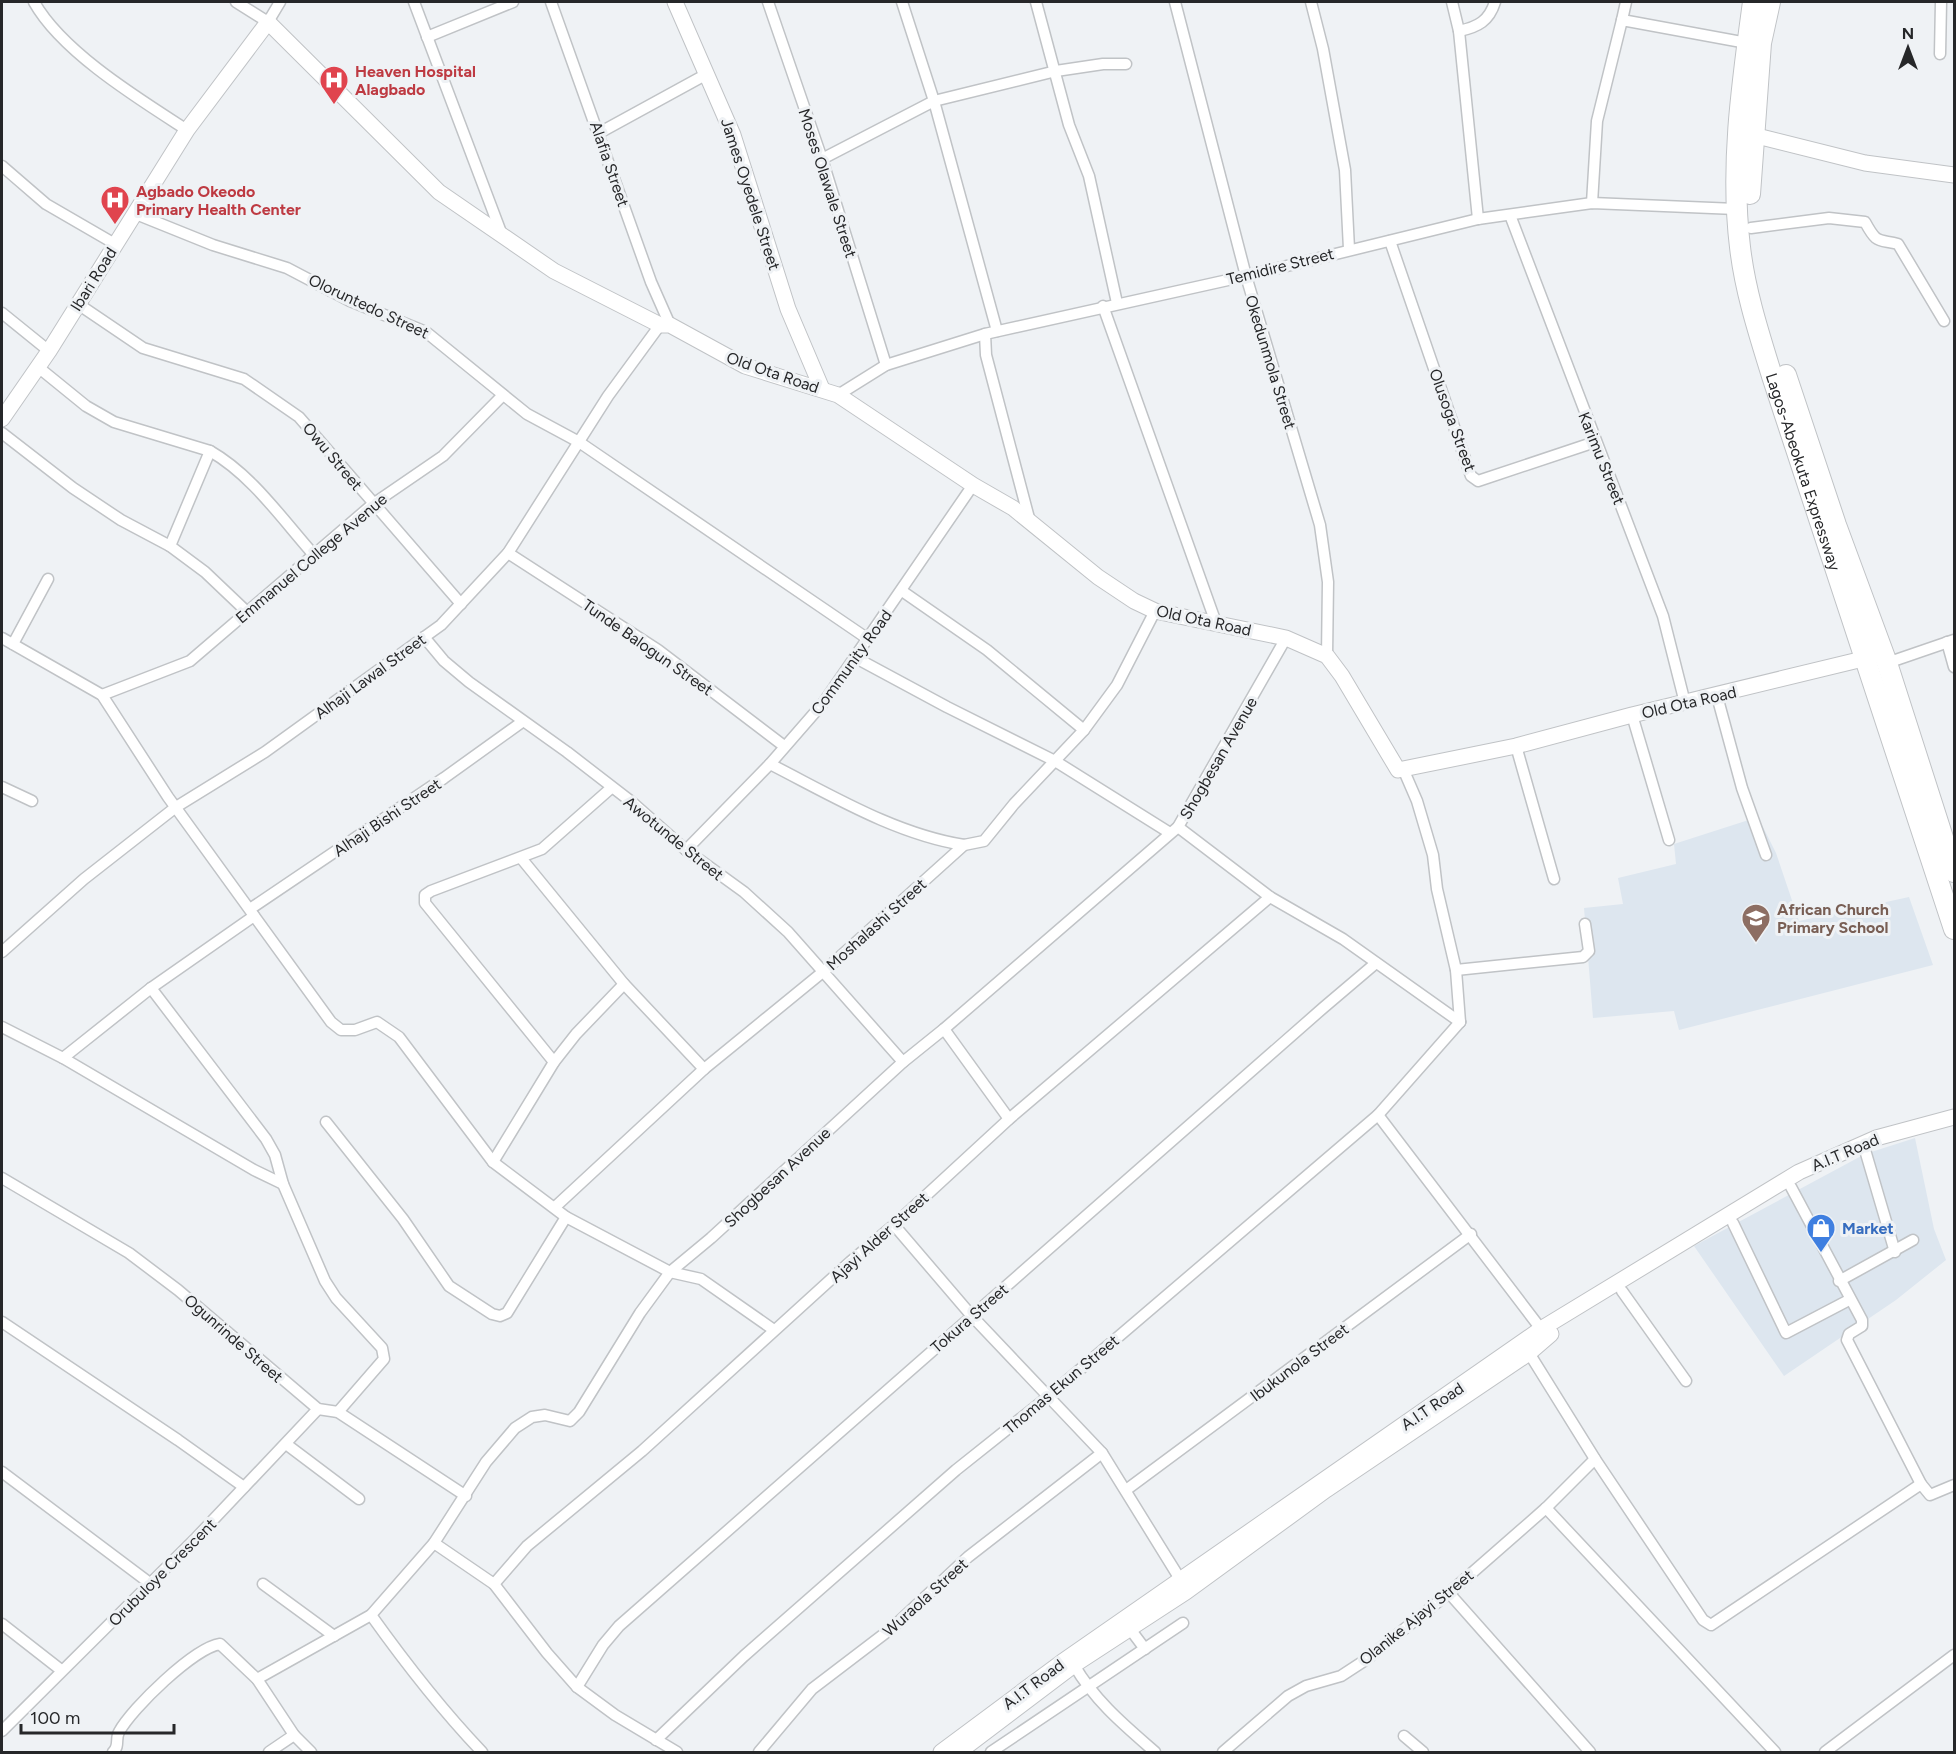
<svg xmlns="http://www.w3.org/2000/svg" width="1956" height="1754" font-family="Figtree,sans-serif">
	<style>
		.built { fill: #dde6ef }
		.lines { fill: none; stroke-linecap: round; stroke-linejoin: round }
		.street-casing { stroke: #c0c3c6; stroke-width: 13 }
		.secondary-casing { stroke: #c0c3c6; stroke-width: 17 }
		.highway-casing { stroke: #c0c3c6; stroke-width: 22 }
		.street { stroke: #fff; stroke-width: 10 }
		.secondary { stroke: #fff; stroke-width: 15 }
		.highway { stroke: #fff; stroke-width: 20 }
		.labels { text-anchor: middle; stroke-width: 6; stroke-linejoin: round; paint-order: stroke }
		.health-label { font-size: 16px; font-weight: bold; fill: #be3a42; stroke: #eff2f5; text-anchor: start }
		.street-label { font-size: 16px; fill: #262729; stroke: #eff2f5 }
		.education-label { font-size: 16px; font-weight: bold; fill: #785e54; stroke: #eff2f5; text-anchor: start }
		.shop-label { font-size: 16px; font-weight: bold; fill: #366cbe; stroke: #eff2f5; text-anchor: start }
	</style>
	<rect width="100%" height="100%" fill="#eff2f5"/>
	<g class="built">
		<path d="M1758,817L1776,853L1799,921L1909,897L1933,965L1679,1030L1674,1011L1593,1018L1584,908L1623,904L1618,878L1676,864L1674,844Z"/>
		<path d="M1915,1138L1934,1229L1946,1260L1896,1300L1784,1376L1694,1246L1865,1154Z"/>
	</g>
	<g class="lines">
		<g class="street-casing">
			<g id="street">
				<path d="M34,2C62,52 139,99 187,130"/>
				<path d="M236,2L268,22L280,2"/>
				<path d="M414,2L502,235"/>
				<path d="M551,2L651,282L670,325"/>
				<path d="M768,2L822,159L886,365"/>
				<path d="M902,2L934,101L997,331"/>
				<path d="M1036,2L1069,125L1089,176L1117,303"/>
				<path d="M1175,2L1246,276L1320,525L1328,582L1327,656"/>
				<path d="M1311,2L1323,49L1345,170L1349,249"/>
				<path d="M1452,2L1459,31L1478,219"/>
				<path d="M1622,20L1626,2"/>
				<path d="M1459,31C1478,27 1489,21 1495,2"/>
				<path d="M427,37L513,2"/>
				<path d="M1940,54L1941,2"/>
				<path d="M599,133L705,75"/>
				<path d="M822,159L934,101L1056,71L1103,64H1126"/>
				<path d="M2,166L46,204L115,244"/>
				<path d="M1592,203L1597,121L1622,20L1747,43"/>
				<path d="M136,214L213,245L287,268L350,301L426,332L527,414L579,442L868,639"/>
				<path d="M1510,215L1663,616L1685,703"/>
				<path d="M1751,228L1829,218L1865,222C1877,244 1877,239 1898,244L1944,321"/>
				<path d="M1390,241L1471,476L1478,481L1595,442"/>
				<path d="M78,304L143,348L244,379L299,417L461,604"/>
				<path d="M1103,306L1216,623"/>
				<path d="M2,313L49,351"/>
				<path d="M985,334L986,355L1030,522"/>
				<path d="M38,367L86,406L114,422L210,451C252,475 282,519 314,555"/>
				<path d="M838,395L886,365L985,334L1246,276L1478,219L1592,203L1736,209"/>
				<path d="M2,433L73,488L121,520L170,546L205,572L246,611"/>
				<path d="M170,546L210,451"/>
				<path d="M508,553L658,650L784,746"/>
				<path d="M902,591L987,650L1084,730"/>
				<path d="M424,637L444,661L469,682L567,752L633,803L686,850L744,892L788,932L903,1062"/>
				<path d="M2,638L102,695L168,797L331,1022L341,1030H355L377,1022L399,1037L493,1162L566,1217L670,1272L701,1279L774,1330"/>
				<path d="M1947,642L1954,667"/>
				<path d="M13,644L48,579"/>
				<path d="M856,658L947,707L1055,761L1170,833"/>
				<path d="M1887,663L1954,640"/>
				<path d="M102,695L190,661L373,504L443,456L503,395"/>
				<path d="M1717,696L1742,788L1766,855"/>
				<path d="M1632,715L1669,840"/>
				<path d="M1516,746L1554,879"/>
				<path d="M770,764C831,795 895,834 964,845"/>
				<path d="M1404,771L1417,801L1433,855L1437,889L1456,970L1460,1022"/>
				<path d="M2,787L32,801"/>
				<path d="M1178,827L1270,897L1343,939L1460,1022"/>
				<path d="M686,850L770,764L824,702L973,485"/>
				<path d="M521,858L624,984L704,1069"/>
				<path d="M250,909L444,778L522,722"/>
				<path d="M2,952L84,879L176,807L265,752L441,625L508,553L608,396L660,325"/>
				<path d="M1456,970L1583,957L1589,951L1585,924"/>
				<path d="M151,988L266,1139L275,1155L283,1184L325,1281L336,1298L382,1348L384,1359L338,1412"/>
				<path d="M2,1027L63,1058L254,1170L283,1184"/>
				<path d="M944,1029L1009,1119"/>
				<path d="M63,1058L151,988L254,916"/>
				<path d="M554,1062L425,903V895L431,891L542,849L610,789"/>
				<path d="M1378,1115L1541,1329"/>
				<path d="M326,1122L403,1219L449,1286L492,1314L500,1316L507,1313L566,1217"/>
				<path d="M1865,1150L1895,1252"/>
				<path d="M493,1162L554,1062L576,1034L624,984"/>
				<path d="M2,1178L129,1253L178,1290L318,1409L338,1412L466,1496"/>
				<path d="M1791,1187L1862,1320V1326L1849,1334L1847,1340L1921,1484L1930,1495L1954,1485"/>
				<path d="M555,1207L704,1069L824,971L964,845L984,841L1014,804L1084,730L1117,685L1155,611"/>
				<path d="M1733,1223L1786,1333L1849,1300"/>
				<path d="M894,1225L971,1315L1102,1453L1180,1579"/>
				<path d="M1839,1281L1913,1240"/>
				<path d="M1622,1291L1686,1381"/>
				<path d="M2,1322L178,1440L244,1487"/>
				<path d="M1529,1353L1595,1459L1703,1620L1711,1625L1921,1484"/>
				<path d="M286,1444L359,1499"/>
				<path d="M2,1472L151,1584"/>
				<path d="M1126,1490L1471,1234"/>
				<path d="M1546,1508L1775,1752"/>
				<path d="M434,1543L494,1584L547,1653L577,1687L615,1715L677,1752"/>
				<path d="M263,1584L334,1636"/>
				<path d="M494,1584L527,1546L642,1451L850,1262L894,1225L1009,1119L1270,897"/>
				<path d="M1449,1593L1590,1752"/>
				<path d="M371,1615C406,1664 441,1709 482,1752"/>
				<path d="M2,1624L61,1670"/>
				<path d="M1130,1629L1145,1649"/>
				<path d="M1074,1665C1095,1701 1124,1725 1155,1752"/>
				<path d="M257,1679L371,1615L434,1543L486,1462L515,1428L532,1417L545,1415L570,1421L579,1412L640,1313L670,1272L711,1238L903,1062L944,1029L1178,827L1286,638"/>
				<path d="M577,1687L603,1645L619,1626L1323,1008L1376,963"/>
				<path d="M2,1731L196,1538L318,1409"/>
				<path d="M1404,1736L1423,1752"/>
				<path d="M656,1740L744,1656L956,1470L1049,1396L1378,1115L1460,1022"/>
				<path d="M113,1752C120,1746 115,1739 119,1732C132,1708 194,1648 220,1644L257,1679L294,1735L311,1752"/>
				<path d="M269,1752L294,1735"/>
				<path d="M759,1752L812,1689L892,1628L968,1557L1102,1453"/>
				<path d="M991,1752L1183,1623"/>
				<path d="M1223,1752L1288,1696L1306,1686L1341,1676L1367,1659L1449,1593L1546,1508L1595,1459"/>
				<path d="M1825,1752L1954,1655"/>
			</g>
		</g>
		<g class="secondary-casing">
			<g id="secondary">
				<path d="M675,2L733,135L788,309L822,389"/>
				<path d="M1753,135L1865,163L1954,175"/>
				<path d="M2,419L49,351L187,130L268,22L439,192L554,271L660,325H670L745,366L838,395L973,485L1013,508L1098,577L1134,601L1155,611L1286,638L1327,656L1342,676L1398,770L1516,746L1632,715L1867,658"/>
				<path d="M941,1752L1062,1662L1541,1329L1799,1172L1876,1138L1954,1117"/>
				<path d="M959,1752L1074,1665L1186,1592L1326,1490L1529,1353L1551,1334"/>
			</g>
		</g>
		<g class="highway-casing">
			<g id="highway">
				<path id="s1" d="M1753,2C1742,83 1730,166 1740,247C1745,291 1759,334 1772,376L1954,929"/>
				<path d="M1750,194L1761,43L1770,2"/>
				<path d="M1786,375L1836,525L1887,663L1954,872"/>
			</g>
		</g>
		<use href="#street" class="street"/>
		<use href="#secondary" class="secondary"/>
		<use href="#highway" class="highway"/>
	</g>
	<defs>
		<g id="hospital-pin" transform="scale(1.5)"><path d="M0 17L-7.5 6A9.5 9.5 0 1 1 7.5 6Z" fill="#e0444e" stroke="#eff2f5"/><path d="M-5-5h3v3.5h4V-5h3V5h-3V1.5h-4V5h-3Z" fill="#fff"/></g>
		<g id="school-pin" transform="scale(1.5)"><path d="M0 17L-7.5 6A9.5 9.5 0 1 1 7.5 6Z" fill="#8d6e63" stroke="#eff2f5"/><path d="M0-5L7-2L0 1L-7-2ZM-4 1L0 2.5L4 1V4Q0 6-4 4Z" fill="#fff"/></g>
		<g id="shop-pin" transform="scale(1.5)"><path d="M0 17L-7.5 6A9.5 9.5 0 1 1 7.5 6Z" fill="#3f7fe0" stroke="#eff2f5"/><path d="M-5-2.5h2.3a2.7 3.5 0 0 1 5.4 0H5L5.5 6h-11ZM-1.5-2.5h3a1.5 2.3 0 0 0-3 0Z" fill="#fff"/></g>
	</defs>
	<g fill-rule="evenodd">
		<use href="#hospital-pin" x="334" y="80"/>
		<use href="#hospital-pin" x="115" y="200"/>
		<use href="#school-pin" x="1756" y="918"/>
		<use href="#shop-pin" x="1821" y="1228"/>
	</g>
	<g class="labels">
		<g class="health-label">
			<text x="355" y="77">Heaven Hospital<tspan x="355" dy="18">Alagbado</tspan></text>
			<text x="136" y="197">Agbado Okeodo<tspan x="136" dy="18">Primary Health Center</tspan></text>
		</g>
		<g class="street-label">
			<text transform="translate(610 164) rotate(71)" y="6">Alafia Street</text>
			<text transform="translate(828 183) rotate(72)" y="6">Moses Olawale Street</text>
			<text transform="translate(751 194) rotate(72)" y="6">James Oyedele Street</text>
			<text transform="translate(1280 266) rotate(-14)" y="6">Temidire Street</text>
			<text transform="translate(93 279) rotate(-58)" y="6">Ibari Road</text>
			<text transform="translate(369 306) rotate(25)" y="6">Oloruntedo Street</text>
			<text transform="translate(1271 362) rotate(73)" y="6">Okedunmola Street</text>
			<text transform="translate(773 372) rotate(19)" y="6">Old Ota Road</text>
			<text transform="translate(1453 420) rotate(70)" y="6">Olusoga Street</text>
			<text transform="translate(333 456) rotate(50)" y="6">Owu Street</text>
			<text transform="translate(1602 458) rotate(68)" y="6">Karimu Street</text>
			<text dy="6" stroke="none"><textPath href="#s1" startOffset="480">Lagos-Abeokuta Expressway</textPath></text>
			<text transform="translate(311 558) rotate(-40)" y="6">Emmanuel College Avenue</text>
			<text transform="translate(1204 620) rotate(12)" y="6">Old Ota Road</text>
			<text transform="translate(648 647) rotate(35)" y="6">Tunde Balogun Street</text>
			<text transform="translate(851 662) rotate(-54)" y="6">Community Road</text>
			<text transform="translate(370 676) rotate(-36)" y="6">Alhaji Lawal Street</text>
			<text transform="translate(1689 702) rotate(-13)" y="6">Old Ota Road</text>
			<text transform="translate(1218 758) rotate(-60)" y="6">Shogbesan Avenue</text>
			<text transform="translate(387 817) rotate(-34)" y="6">Alhaji Bishi Street</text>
			<text transform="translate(674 838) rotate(39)" y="6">Awotunde Street</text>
			<text transform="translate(876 924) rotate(-42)" y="6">Moshalashi Street</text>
			<text transform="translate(1845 1152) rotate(-23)" y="6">A.I.T Road</text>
			<text transform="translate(777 1177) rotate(-43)" y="6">Shogbesan Avenue</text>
			<text transform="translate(879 1237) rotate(-42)" y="6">Ajayi Alder Street</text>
			<text transform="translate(969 1318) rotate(-41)" y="6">Tokura Street</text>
			<text transform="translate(234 1338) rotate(41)" y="6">Ogunrinde Street</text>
			<text transform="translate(1299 1362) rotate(-37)" y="6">Ibukunola Street</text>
			<text transform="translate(1061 1384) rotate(-40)" y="6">Thomas Ekun Street</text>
			<text transform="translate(1432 1406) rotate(-34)" y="6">A.I.T Road</text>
			<text transform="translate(162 1572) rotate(-45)" y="6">Orubuloye Crescent</text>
			<text transform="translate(925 1597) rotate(-42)" y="6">Wuraola Street</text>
			<text transform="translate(1416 1617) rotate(-39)" y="6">Olanike Ajayi Street</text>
			<text transform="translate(1033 1684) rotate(-37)" y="6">A.I.T Road</text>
		</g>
		<g class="education-label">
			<text x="1777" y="915">African Church<tspan x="1777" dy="18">Primary School</tspan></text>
		</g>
		<g class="shop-label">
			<text x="1842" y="1234">Market</text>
		</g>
	</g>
	<rect width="1956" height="1754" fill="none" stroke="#262729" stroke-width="6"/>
	<g transform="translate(1908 48)" stroke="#eff2f5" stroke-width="4.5" paint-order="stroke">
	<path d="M0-4.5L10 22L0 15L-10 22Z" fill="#262729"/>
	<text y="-9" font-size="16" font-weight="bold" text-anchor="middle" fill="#262729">N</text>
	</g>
	<path d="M21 1724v9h153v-9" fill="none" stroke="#262729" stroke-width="3"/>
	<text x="30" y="1724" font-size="18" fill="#262729" stroke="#eff2f5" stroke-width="4.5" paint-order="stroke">100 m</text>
</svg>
